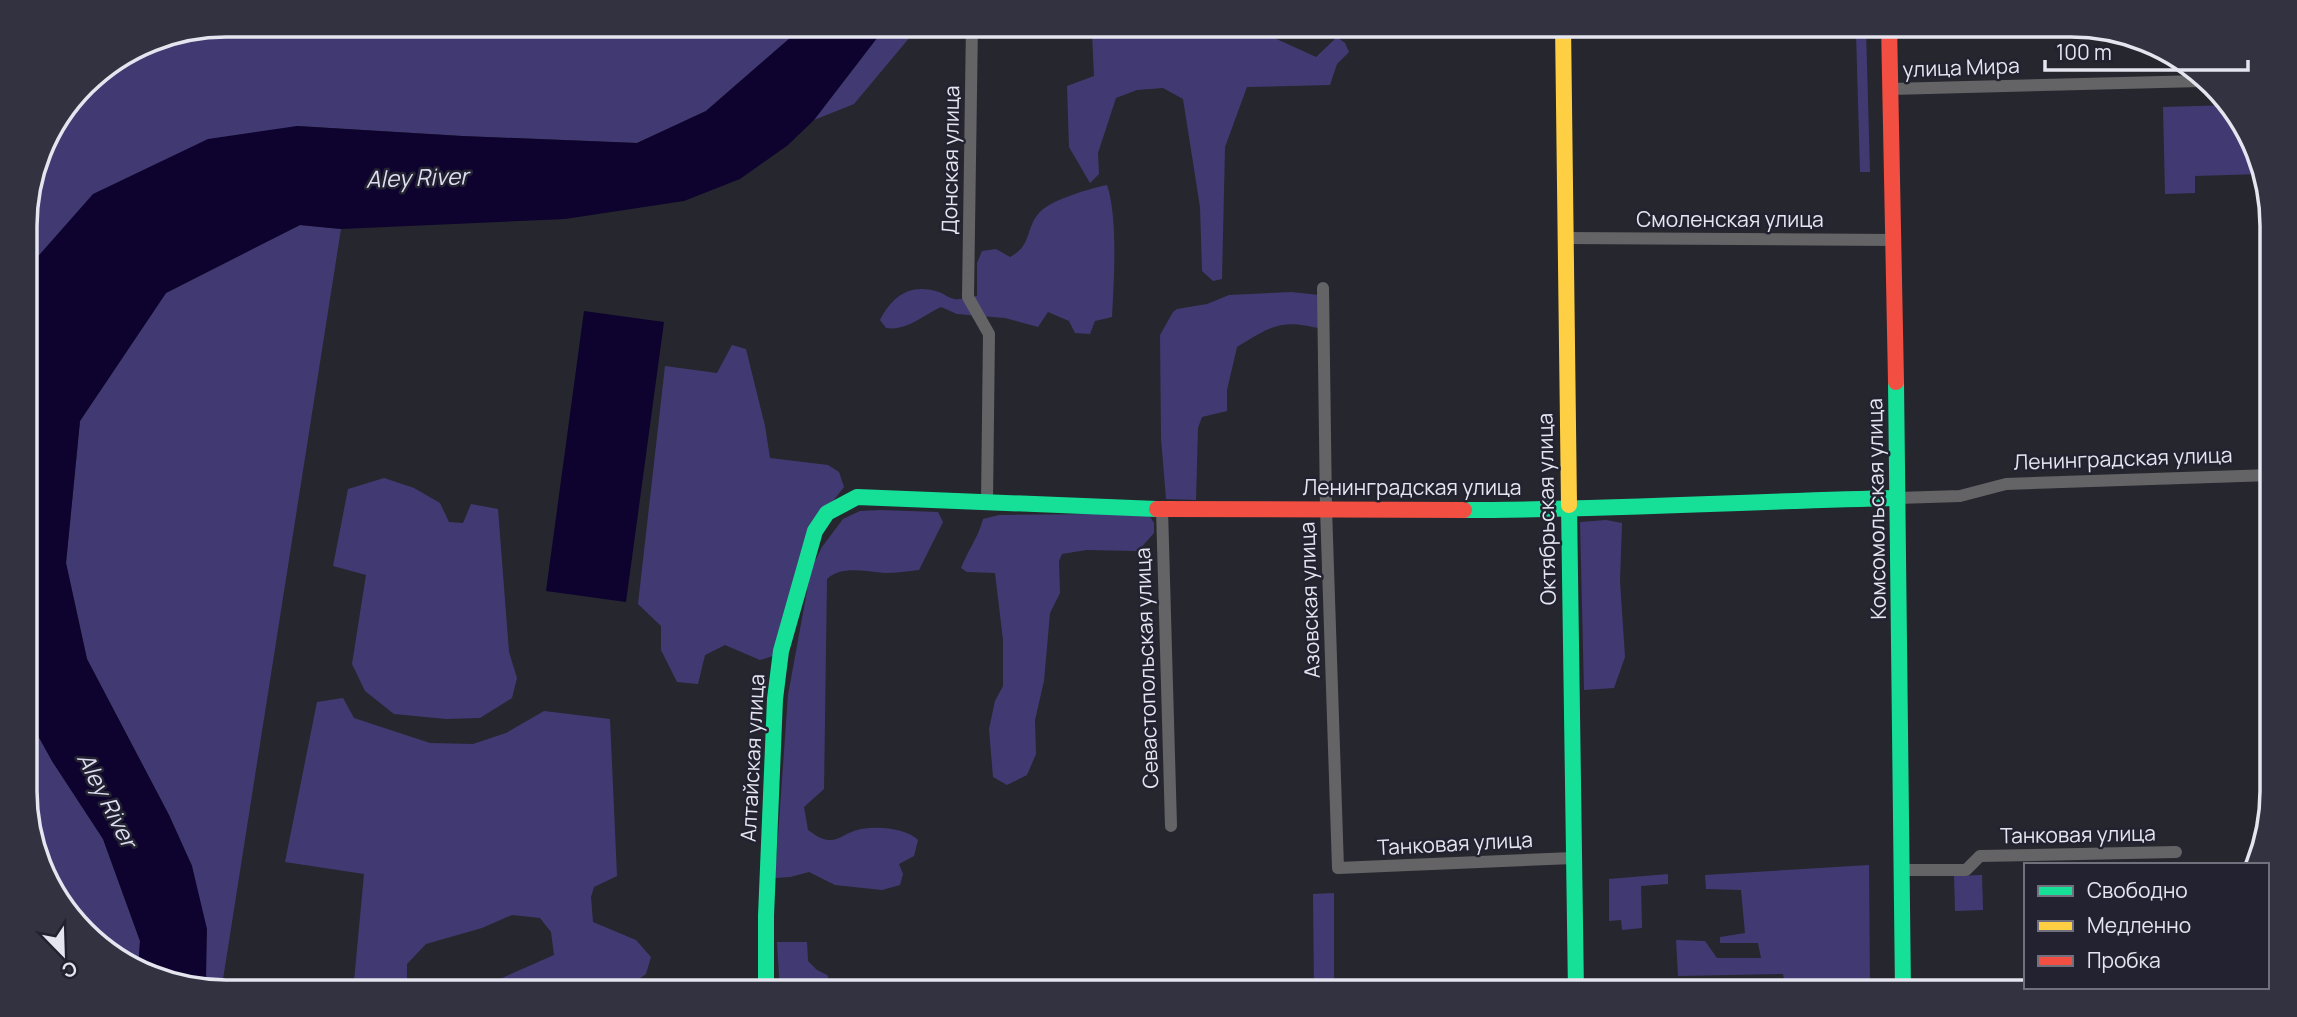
<svg xmlns="http://www.w3.org/2000/svg" width="2297" height="1017" font-family="Manrope,sans-serif">
	<style>
		.green { fill: #413a72 }
		.water { fill: #0e032e }
		.lines { fill: none; stroke-linecap: round; stroke-linejoin: round }
		.street { stroke: #646467; stroke-width: 12 }
		.fast { stroke: #16e098; stroke-width: 16 }
		.slow { stroke: #ffcf43; stroke-width: 16 }
		.jam { stroke: #f24e42; stroke-width: 16 }
		.labels { text-anchor: middle; stroke-width: 5; stroke-linejoin: round; paint-order: stroke }
		.street-label { font-size: 21px; fill: #e5e5f0; stroke: #232231 }
		.water-label { font-size: 23px; font-style: italic; fill: #dedef3; stroke: #232231 }
		.rim { fill: none; stroke: #e5e5f0; stroke-width: 3.5 }
	</style>
	<rect width="100%" height="100%" fill="#26262e"/>
	<g class="green">
		<path d="M225,24L805,25L706,111L637,143L462,136L297,126L33,262L25,276V212L45,137L93,75L149,40Z"/>
		<path d="M887,25H920L854,104L814,120Z"/>
		<path d="M1096,25H1270V36L1316,57L1337,37L1345,43L1349,52L1337,64L1330,85L1247,87L1225,147L1222,279L1213,281L1202,271L1200,207L1183,99L1163,88L1137,90L1116,98L1098,153L1099,174L1090,183L1069,147L1067,86L1094,76L1092,33Z"/>
		<path d="M1866,30L1870,172H1860L1856,32Z"/>
		<path d="M2232,105L2260,174L2195,176V193L2165,194L2163,107Z"/>
		<path d="M1107,185C1118,217 1114,281 1112,317L1095,321L1090,334L1075,333L1069,321L1048,312L1038,327L1005,318L957,314L941,307C922,316 907,331 886,328L880,320C893,295 911,283 939,292C944,294 949,298 954,299C961,300 970,297 977,296V263L982,251L996,249L1010,257C1033,245 1025,227 1040,212C1053,199 1089,189 1107,185Z"/>
		<path d="M300,225L341,229L221,992L202,988L206,979L192,866L169,815L87,659L66,563L80,421L166,293Z"/>
		<path d="M1291,292L1319,295L1321,329C1281,318 1270,327 1237,347L1227,390V411L1202,417L1198,428L1196,500L1166,499L1161,438L1160,335L1173,312L1177,309L1207,304L1229,295Z"/>
		<path d="M732,345L746,349L765,426L770,458L828,465L839,472L844,487L815,524L773,656L760,660L725,645L705,655L698,684L677,682L661,650V626L638,604L665,366L717,373Z"/>
		<path d="M384,478L414,488L440,503L449,522L463,523L471,504L498,509L509,652L517,678L512,698L480,718L446,719L394,714L365,691L352,664L366,575L333,566L348,489Z"/>
		<path d="M881,510L938,512L943,522L919,570C908,571 896,573 885,573C866,572 842,565 827,579L824,789L804,807L808,830C814,834 820,839 828,840C838,841 845,834 854,831C871,825 905,827 918,840L914,856L899,864L903,874L900,885L882,890L835,885L809,872L790,877L775,878L788,695L811,569L822,547L843,519L860,511Z"/>
		<path d="M1096,514L1149,515L1154,523V533L1138,551L1086,550L1062,554L1059,561L1060,593L1050,613L1044,681L1035,720L1036,754L1027,775L1007,785L993,777L989,729L995,701L1003,686V640L995,573L967,572L961,568C968,550 978,538 983,519L999,515Z"/>
		<path d="M1606,520L1622,523L1620,581L1625,657L1614,688L1584,690L1580,522Z"/>
		<path d="M343,698L354,718L430,743L473,744L506,733L544,711L610,719L617,876L594,887L591,897L593,922L636,940L651,957L646,974L622,992H583L582,989L573,992H470L554,955L551,932L540,918L512,915L482,928L426,944L407,964V992H353L364,874L285,862L317,702Z"/>
		<path d="M26,714L52,761L103,839L140,941L138,969L66,914L26,818Z"/>
		<path d="M1869,865L1870,990L1786,991L1783,974L1678,976L1676,940L1705,941L1717,958H1761L1758,943H1720V937L1745,933L1741,890L1706,889L1705,875Z"/>
		<path d="M1668,874V884L1641,886L1642,928L1622,930L1621,920L1609,921V879Z"/>
		<path d="M1982,875L1983,910L1955,911L1954,876Z"/>
		<path d="M1334,893V992H1314L1313,894Z"/>
		<path d="M777,942H807L808,961L817,970L827,975L835,992H780Z"/>
		<path d="M1486,988V992H1370L1371,989Z"/>
	</g>
	<g class="water">
		<path d="M805,25H887L814,120L788,145L740,179L684,201L565,219L341,229L300,225L166,293L80,421L66,563L87,659L169,815L192,866L207,929L206,979L202,988L148,977L138,969L140,941L103,839L52,761L26,714L25,276L33,262L93,194L208,139L297,126L462,136L637,143L706,111Z"/>
		<path d="M584,311L664,322L626,602L546,591Z"/>
	</g>
	<g class="lines">
		<g class="street">
			<path d="M972,24L968,297L989,334L987,501"/>
			<path d="M1890,89L2201,81"/>
			<path d="M1565,238L1894,240"/>
			<path d="M1323,288L1326,508L1338,868L1573,858"/>
			<path d="M1897,498L1960,496L2006,484L2272,475"/>
			<path d="M1162,509L1171,826"/>
			<path d="M1902,870H1966L1980,856L2176,852"/>
		</g>
		<g class="fast">
			<path d="M1896,382L1903,992"/>
			<path d="M1569,505L1576,992"/>
			<path d="M1464,510C1609,510 1753,501 1897,498"/>
			<path d="M766,992V916L775,699L781,651L815,531L827,513L857,497L1157,509"/>
		</g>
		<path class="slow" d="M1563,24L1569,505"/>
		<g class="jam">
			<path d="M1889,24L1896,382"/>
			<path d="M1157,509L1464,510"/>
		</g>
	</g>
	<g class="labels">
		<g class="street-label">
			<text transform="translate(1961 68) rotate(-2)" y="7">улица Мира</text>
			<text transform="translate(951 160) rotate(-89)" y="7">Донская улица</text>
			<text x="1730" y="227">Смоленская улица</text>
			<text transform="translate(2123 459) rotate(-2)" y="7">Ленинградская улица</text>
			<text x="1412" y="495">Ленинградская улица</text>
			<text transform="translate(1547 509) rotate(-91)" y="7">Октябрьская улица</text>
			<text transform="translate(1877 509) rotate(-91)" y="7">Комсомольская улица</text>
			<text transform="translate(1310 600) rotate(-92)" y="7">Азовская улица</text>
			<text transform="translate(1147 668) rotate(-92)" y="7">Севастопольская улица</text>
			<text transform="translate(753 758) rotate(-87)" y="7">Алтайская улица</text>
			<text transform="translate(2078 835) rotate(-1)" y="7">Танковая улица</text>
			<text transform="translate(1455 844) rotate(-3)" y="7">Танковая улица</text>
		</g>
		<g class="water-label">
			<text transform="translate(417 178) rotate(-2)" y="8">Aley River</text>
			<text transform="translate(107 800) rotate(63)" y="8">Aley River</text>
		</g>
	</g>
	<path d="M0 0H2297V1017H0ZM226 37H2071A189 189 0 0 1 2260 226V791A189 189 0 0 1 2071 980H226A189 189 0 0 1 37 791V226A189 189 0 0 1 226 37Z" fill="#333240" fill-rule="evenodd"/>
	<path class="rim" d="M226 37H2071A189 189 0 0 1 2260 226V791A189 189 0 0 1 2071 980H226A189 189 0 0 1 37 791V226A189 189 0 0 1 226 37Z"/>
	<rect x="2024" y="863" width="245" height="126" fill="#232231" stroke="#71707d" stroke-width="2"/>
	<rect x="2038" y="886" width="35" height="10" fill="#16e098" stroke="#71707d" stroke-width="2"/>
	<text x="2087" y="898" font-size="21" fill="#e5e5f0">Свободно</text>
	<rect x="2038" y="921" width="35" height="10" fill="#ffcf43" stroke="#71707d" stroke-width="2"/>
	<text x="2087" y="933" font-size="21" fill="#e5e5f0">Медленно</text>
	<rect x="2038" y="956" width="35" height="10" fill="#f24e42" stroke="#71707d" stroke-width="2"/>
	<text x="2087" y="968" font-size="21" fill="#e5e5f0">Пробка</text>
	<g transform="translate(63 954) rotate(157)" stroke="#232231" stroke-width="5" paint-order="stroke">
	<path d="M0-5L12 26L0 18L-12 26Z" fill="#e5e5f0"/>
	<text y="-10" font-size="19" font-weight="bold" text-anchor="middle" fill="#e5e5f0">С</text>
	</g>
	<path d="M2045 60v10h203v-10" fill="none" stroke="#e5e5f0" stroke-width="3.5"/>
	<text x="2056" y="60" font-size="21" fill="#e5e5f0" stroke="#232231" stroke-width="5" paint-order="stroke">100 m</text>
</svg>
